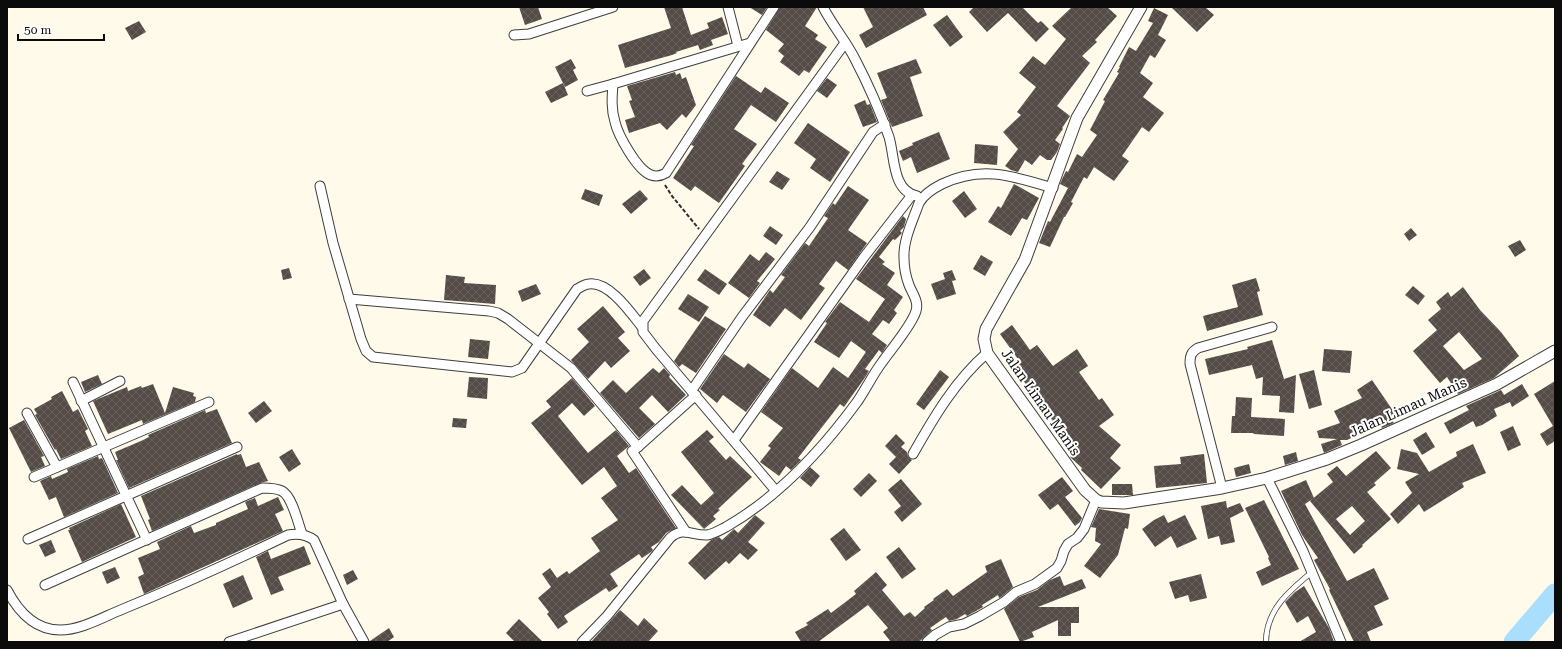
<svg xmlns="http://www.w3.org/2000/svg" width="1562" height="649" font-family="'Roboto Serif',serif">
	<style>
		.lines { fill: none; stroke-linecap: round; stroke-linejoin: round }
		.river { stroke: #a9defc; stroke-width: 21 }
		.building { fill: url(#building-cross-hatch); fill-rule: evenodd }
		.service-casing { stroke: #3e3e3e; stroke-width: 6 }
		.minor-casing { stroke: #3e3e3e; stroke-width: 11 }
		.tertiary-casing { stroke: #3e3e3e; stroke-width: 13 }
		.path { stroke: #2d2d2d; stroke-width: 2; stroke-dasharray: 4 2; stroke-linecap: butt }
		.service { stroke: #fff; stroke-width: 4.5 }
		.minor { stroke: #fff; stroke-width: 9 }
		.tertiary { stroke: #fff; stroke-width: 11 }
		.labels { text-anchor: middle; stroke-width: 4; stroke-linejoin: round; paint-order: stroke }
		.street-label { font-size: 14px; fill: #0b0b0b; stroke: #fff }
	</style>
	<defs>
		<pattern id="building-cross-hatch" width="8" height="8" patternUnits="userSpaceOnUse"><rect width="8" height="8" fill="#554c47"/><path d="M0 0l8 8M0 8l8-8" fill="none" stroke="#68615d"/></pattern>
	</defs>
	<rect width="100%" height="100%" fill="#fffae9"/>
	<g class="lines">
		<path class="river" d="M1514,642L1555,594"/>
	</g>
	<g class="building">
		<path d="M519,7H538L542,19L525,25Z"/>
		<path d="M664,7H682L691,35L709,28L707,23L722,17L728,34L711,40L713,45L700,50L698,45L676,52L677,53L672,55L625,68L618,45L671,28Z"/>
		<path d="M749,7H767L762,15Z"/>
		<path d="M780,7H817L805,26L818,35L815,39L827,47L809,73L804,70L799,76L780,62L784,56L778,51L784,44L766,30Z"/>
		<path d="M863,7H923L927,15L866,48L859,35L873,27Z"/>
		<path d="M974,7H1022L1038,23L1041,21L1049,29L1036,42L1008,13L987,32L969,12Z"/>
		<path d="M1072,7H1107L1117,16L1095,40L1097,42L1082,56L1090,63L1057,106L1070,116L1062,128L1063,129L1055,140L1060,144L1057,152L1051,160H1047L1040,155L1032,165L1025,160L1018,172L1011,170L1005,166L1018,149L1003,132L1021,115L1017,112L1036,87L1019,73L1033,56L1045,65L1066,39L1052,26Z"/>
		<path d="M1171,7H1205L1214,15L1197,32Z"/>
		<path d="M1154,8L1168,15L1158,35L1166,40L1155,58L1150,55L1140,73L1153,83L1143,97L1164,113L1149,132L1142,127L1122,156L1129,161L1114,181L1094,167L1087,179L1084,177L1071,202L1073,203L1065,217H1064L1050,247L1039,243L1048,221L1050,222L1068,188L1060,184L1063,177L1066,171L1068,172L1077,154L1082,157L1097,135L1090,130L1105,101L1103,100L1119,73L1117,72L1120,67H1119L1129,47L1136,51L1153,23L1148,21Z"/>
		<path d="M947,15L963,37L950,47L933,25Z"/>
		<path d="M139,21L146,32L132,40L125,28Z"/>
		<path d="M571,59L576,68L573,70L578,80L565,87L555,67Z"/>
		<path d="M916,59L922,73L910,77L923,116L892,127L881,100L887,98L877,73Z"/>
		<path d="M675,72L676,75L680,73L682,79L686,77L696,105L686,118L682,114L667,130L660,123L629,133L625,120L635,117L629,101L632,100L627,86Z"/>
		<path d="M736,76L761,93L765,87L789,103L776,122L751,105L734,129L757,144L742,164L745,166L719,203L695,186L691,191L673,178L694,146L691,145Z"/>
		<path d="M827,78L837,85L827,98L817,91Z"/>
		<path d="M563,83L568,95L551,103L545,92Z"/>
		<path d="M865,100L867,105L870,104L877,122L863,127L854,105Z"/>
		<path d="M808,123L850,152L830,182L810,168L816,159L794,143Z"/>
		<path d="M939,132L950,159L917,173L911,157L903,161L899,151L913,145L912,143Z"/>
		<path d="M975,144L998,146L997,165L974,163Z"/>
		<path d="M777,171L790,179L782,190L769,182Z"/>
		<path d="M1014,184L1039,198L1027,220L1022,218L1011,236L988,222L998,206L1001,208Z"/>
		<path d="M848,186L869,200L848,230L867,243L848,270L836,261L819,284L825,288L801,320L785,308L770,327L753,315L770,290L773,293L785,277L781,275L805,243L809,246L828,218L824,216L833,203L835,205Z"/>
		<path d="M585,189L603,195L599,206L581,199Z"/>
		<path d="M640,190L648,199L631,214L622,204Z"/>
		<path d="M964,191L977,209L965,218L952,201Z"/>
		<path d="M903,216L906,219L904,227L900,231L902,233L895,240L893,239L879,257L885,262L882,264L895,273L887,285L903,297L894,310L897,313L889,324L883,320L872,334L887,345L882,353L879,350L865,369L869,371L866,376L844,407L840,404L798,458L801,460L791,470L786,466L779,476L760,462L771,448L768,446L783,428L761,412L792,368L818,388L833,367L848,378L866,352L851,341L839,358L814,342L827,323L825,322L840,302L869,322L885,299L856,279Z"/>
		<path d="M770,226L783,235L776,245L763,236Z"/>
		<path d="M1411,228L1417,235L1409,241L1404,234Z"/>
		<path d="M1520,240L1526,250L1515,257L1508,246Z"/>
		<path d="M766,252L775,259L757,281L760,283L749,298L728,283L750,254L759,261Z"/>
		<path d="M981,255L993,262L985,276L973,269Z"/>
		<path d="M289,268L292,278L283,280L281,270Z"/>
		<path d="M644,269L651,278L640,286L633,277Z"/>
		<path d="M705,269L727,284L719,295L697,280Z"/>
		<path d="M952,270L956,280L952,281L956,294L937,300L931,284L945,279L943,273Z"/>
		<path d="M446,275L465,277L464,283L496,285L495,304L444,300Z"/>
		<path d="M1256,278L1260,291L1257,292L1263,315L1207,331L1203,316L1238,307L1232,285Z"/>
		<path d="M536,284L541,294L522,302L518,291Z"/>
		<path d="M1413,286L1425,296L1418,305L1405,295Z"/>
		<path d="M1463,287L1480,310L1501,332L1519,356L1494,378L1458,394L1447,377L1440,383L1413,351L1437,330L1428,320L1441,309L1436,302L1448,292L1451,297ZM1459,332L1482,359L1464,370L1443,346Z"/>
		<path d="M688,294L709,307L699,322L678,309Z"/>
		<path d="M603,306L625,332L618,338L630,351L611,368L605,361L588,379L571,360L589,342L577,329Z"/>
		<path d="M705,316L726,329L696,373L682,364L679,367L674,361Z"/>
		<path d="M1012,325L1030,350L1037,345L1053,366L1077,349L1088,366L1079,372L1099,400L1102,398L1114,415L1099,426L1121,445L1110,458L1121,468L1101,489L1081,470L1082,468L1070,457L1077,449L1061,441L1064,436L1011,364L1018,359L1000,334Z"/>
		<path d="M470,339L490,341L488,359L468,357Z"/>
		<path d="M1272,340L1284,379L1296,375L1294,413L1279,412L1280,396L1262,395L1263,377L1256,379L1252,365L1209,375L1205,359L1248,349L1247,347Z"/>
		<path d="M1324,349L1352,351L1350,373L1322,371Z"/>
		<path d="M724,354L744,368L748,363L770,379L746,412L723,395L717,403L700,389Z"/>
		<path d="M653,368L659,373L664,368L670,375L669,377L686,395L668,412L652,395L639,408L655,424L639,438L600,393L613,380L626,393Z"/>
		<path d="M940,370L949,377L924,410L916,404Z"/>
		<path d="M1314,370L1322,405L1309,409L1299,374Z"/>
		<path d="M98,375L102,384L85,392L81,382Z"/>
		<path d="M469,377L488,378L487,399L467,397Z"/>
		<path d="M572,378L595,406L584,416L572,403L558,416L588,453L616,430L629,446L617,456L629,473L636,468L676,528L666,533L659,542L651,547L653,550L651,552L642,558L639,554L610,574L618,586L609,592L606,588L564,616L568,622L558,629L547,614L549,612L538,598L551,587L542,574L550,568L557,578L567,571L569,574L600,551L591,538L618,520L601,498L617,486L604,467L582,485L531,423L551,407L546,401Z"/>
		<path d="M1372,380L1396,415L1391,419L1394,423L1382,428L1380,424L1347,440H1340L1342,445L1324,453L1321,444L1337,439L1319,438L1317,431L1340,423L1334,411L1362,398L1357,390Z"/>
		<path d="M1555,381V441L1547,446L1540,434L1553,426L1534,394Z"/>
		<path d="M153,384L165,413L173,387L194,393L193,396L196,397L195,402L143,424L142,420L108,434L93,401L127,387L128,391L141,386L142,388Z"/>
		<path d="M1522,384L1529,396L1512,407L1510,402L1494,409L1497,416L1482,425L1476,427L1473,421L1450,434L1444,423L1469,410L1466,406L1501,390L1504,395Z"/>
		<path d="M62,391L73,412L78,409L88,429L85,431L92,446L61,459L56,449L55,450L35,415L37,414L34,409L52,399L51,397Z"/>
		<path d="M1236,397L1252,398L1251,417L1285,419L1284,436L1254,434L1253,433H1231L1232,416H1235Z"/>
		<path d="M264,401L272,411L256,423L248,413Z"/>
		<path d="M217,409L232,443L129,488L116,460H118L115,452L141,441L149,437L148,435L205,410L206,413Z"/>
		<path d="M453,418L467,419L466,428L452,427Z"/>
		<path d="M24,420L44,456L41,457L45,466L31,472L9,428Z"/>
		<path d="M1513,426L1521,445L1508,451L1500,432Z"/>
		<path d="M707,430L714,437L709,441L726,460L730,456L752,477L718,509L720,510L713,516L716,519L704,529L671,495L682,485L701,505L714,493L681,452Z"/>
		<path d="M1426,432L1435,447L1422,455L1413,440Z"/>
		<path d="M896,434L905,443L901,447L907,452L908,457L912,460L899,474L889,464L896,457L885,446Z"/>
		<path d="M1473,444L1486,473L1462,483L1464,487L1424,512L1419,504L1398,524L1390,514L1412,493L1405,482L1419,474L1397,469L1401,449L1417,453L1429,472L1457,456L1456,452Z"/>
		<path d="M292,449L301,464L289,472L279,457Z"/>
		<path d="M1376,451L1391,468L1374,483L1376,485L1367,492L1391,519L1362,545L1363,546L1354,554L1310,501L1333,482L1327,474L1337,466L1346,476ZM1352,506L1365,521L1350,535L1336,519Z"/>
		<path d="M1296,452L1298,461L1285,465L1283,456Z"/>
		<path d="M237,454V455L241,454L246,467L259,462L268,481L260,483L152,531L148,520L150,519L141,496Z"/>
		<path d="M1204,454L1207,483L1156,488L1154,466L1181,464L1180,457Z"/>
		<path d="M98,456L99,459L102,458L118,493L64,517L56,497L49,500L40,481L51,476L52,479L68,472L67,469Z"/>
		<path d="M1249,464L1251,473L1236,477L1234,468Z"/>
		<path d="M810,467L820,476L811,487L800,478Z"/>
		<path d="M869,473L877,481L861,497L853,489Z"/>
		<path d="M1062,477L1073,491L1065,497L1082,518L1080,522L1075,526L1058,504L1050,510L1038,495Z"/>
		<path d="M901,479L922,504L902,522L894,512L901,506L888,490Z"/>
		<path d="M1306,480L1314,498L1305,504L1347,581L1374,568L1389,599L1374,606L1383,625L1367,632L1371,642H1354L1329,590L1330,589L1314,560L1318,558L1302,535L1281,491Z"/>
		<path d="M1112,484H1132L1133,495H1112Z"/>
		<path d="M278,497L284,510L275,514L283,531L144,594L138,577L144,574L138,558L160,549L157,542L191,526L194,533L216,525V523L248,509L245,502L255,498L258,506Z"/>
		<path d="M1264,500L1299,569L1262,586L1256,572L1271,565L1268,558L1269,557L1245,508Z"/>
		<path d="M1226,501L1227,508L1240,503L1244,511L1230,518L1235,542L1221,545L1219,536L1208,539L1201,506Z"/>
		<path d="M121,504L136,537L82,562L68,530H70L69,528Z"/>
		<path d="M1099,509L1130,514L1128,529L1125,528L1118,555L1100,578L1084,566L1101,544L1095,541L1096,528L1091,527Z"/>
		<path d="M755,515L765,523L748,542L758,550L748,560L740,553L729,564L726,561L705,580L688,563L711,540L719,537L722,540L734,529L738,533Z"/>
		<path d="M1164,515L1168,523L1185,515L1197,539L1177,548L1171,536L1155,547L1142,529L1154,520Z"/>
		<path d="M844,528L861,550L846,561L830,539Z"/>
		<path d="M51,540L56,552L45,557L39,545Z"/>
		<path d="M304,546L311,564L278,577L284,590L271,595L256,557L268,551L271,559Z"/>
		<path d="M899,547L916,569L902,579L886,557Z"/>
		<path d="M1001,559L1013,587L1001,597L999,598L998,595L982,605L983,607L967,616L965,614L957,619L949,621L946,617L930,628L932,630L919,642H891L883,632L888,628L868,605L818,642H801L795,632L808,625L806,623L828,609L831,613L856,594L854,591L876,572L887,585L882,590L904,616L910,612L915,617L925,608L924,607L934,600L933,599L947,589L953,596L987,572L985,566Z"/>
		<path d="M115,567L120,578L107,584L102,572Z"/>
		<path d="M353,570L358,579L347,585L343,575Z"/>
		<path d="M1201,574L1207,598L1190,602L1188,595L1175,599L1169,582Z"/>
		<path d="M243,575L253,599L233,608L223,584Z"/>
		<path d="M1060,576L1064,586L1082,579L1086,588L1038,607H1079V623H1071V636H1058V620L1032,632L1034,637L1020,642L1004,609L1019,597L1037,590L1050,580Z"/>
		<path d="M1304,586L1329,628L1334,642H1299L1316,632L1308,616L1297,623L1285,602L1295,592Z"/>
		<path d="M620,610L638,626L644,618L658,631L648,642H591Z"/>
		<path d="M519,619L543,642H515L506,633Z"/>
		<path d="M389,628L394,637L387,642H370V641Z"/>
	</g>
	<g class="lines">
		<g class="service-casing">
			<path id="service" d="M1266,642C1266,610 1289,591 1312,572"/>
		</g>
		<g class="minor-casing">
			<g id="minor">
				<path d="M728,7L738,46"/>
				<path d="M823,7C832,25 846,41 855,59C868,84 880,111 889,137C895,157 892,191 917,196"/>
				<path d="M514,35L529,34L613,7"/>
				<path d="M613,84C612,97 611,109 615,122C618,135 637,170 651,175C657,177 661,176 666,173L774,7"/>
				<path d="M587,91L613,84L750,43"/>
				<path d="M320,186L333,243L361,339L366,351L373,357L512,372L522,368L577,289C581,287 585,284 589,284C609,281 631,313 642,327"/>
				<path d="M349,299L489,311L498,313L508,319L571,368L638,447L632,451L686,532"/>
				<path d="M73,382L147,540"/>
				<path d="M692,390L742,317L810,227L873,132L885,124"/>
				<path d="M81,401L120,381"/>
				<path d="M27,413L57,467"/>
				<path d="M734,440L864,257L912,195"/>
				<path d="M638,447L696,395"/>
				<path d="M913,454C934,417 955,381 987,353"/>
				<path d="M34,477L209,402"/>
				<path d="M1267,478L1303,551L1341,642"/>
				<path d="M1222,488L1190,364C1190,356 1191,352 1198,348L1272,327"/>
				<path d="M776,491L656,349L643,332V321L845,43"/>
				<path d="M28,539L237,447"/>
				<path d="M45,585L262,488C269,488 276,488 282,491C292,496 298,523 302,534"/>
				<path d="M7,590C18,611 34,630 60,630C81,630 103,617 123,609C179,586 234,561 288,535C298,533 306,534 314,540L343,604L364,642"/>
				<path d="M229,642L343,604"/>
				<path d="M582,642L607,616L670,538C683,526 692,536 707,535C714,534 720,530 726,527C778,497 822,450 857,402C866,389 873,374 883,361C892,348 912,325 916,311C919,301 912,293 909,285C906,277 904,267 904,258C903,240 913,220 919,203C924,194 932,189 942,184C982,165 1013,176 1053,188"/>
				<path d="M927,642L935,635L949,627L964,624L980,616L1004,602L1016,592L1035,584L1057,568L1061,561L1064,551L1068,544L1077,538L1084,529L1096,500"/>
			</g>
		</g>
		<g class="tertiary-casing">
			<path id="tertiary" d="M1141,7L1077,118L1025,260L986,329L984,339L987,353L1085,490L1096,500L1101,502L1124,503L1222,488L1267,478L1327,459L1361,445L1497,384L1555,351"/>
		</g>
		<path class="path" d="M665,185L672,196L699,229"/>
		<use href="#service" class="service"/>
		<use href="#minor" class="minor"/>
		<use href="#tertiary" class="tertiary"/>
	</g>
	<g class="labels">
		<g class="street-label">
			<text transform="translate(1041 402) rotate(55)" y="5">Jalan Limau Manis</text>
			<text transform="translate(1408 407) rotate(-24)" y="5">Jalan Limau Manis</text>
		</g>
	</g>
	<rect width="1562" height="649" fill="none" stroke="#0b0b0b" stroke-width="16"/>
	<path d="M18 34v6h86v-6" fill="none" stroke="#0b0b0b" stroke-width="2"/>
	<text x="24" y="34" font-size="12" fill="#0b0b0b" stroke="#ffffff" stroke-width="3" paint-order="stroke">50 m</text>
</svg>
